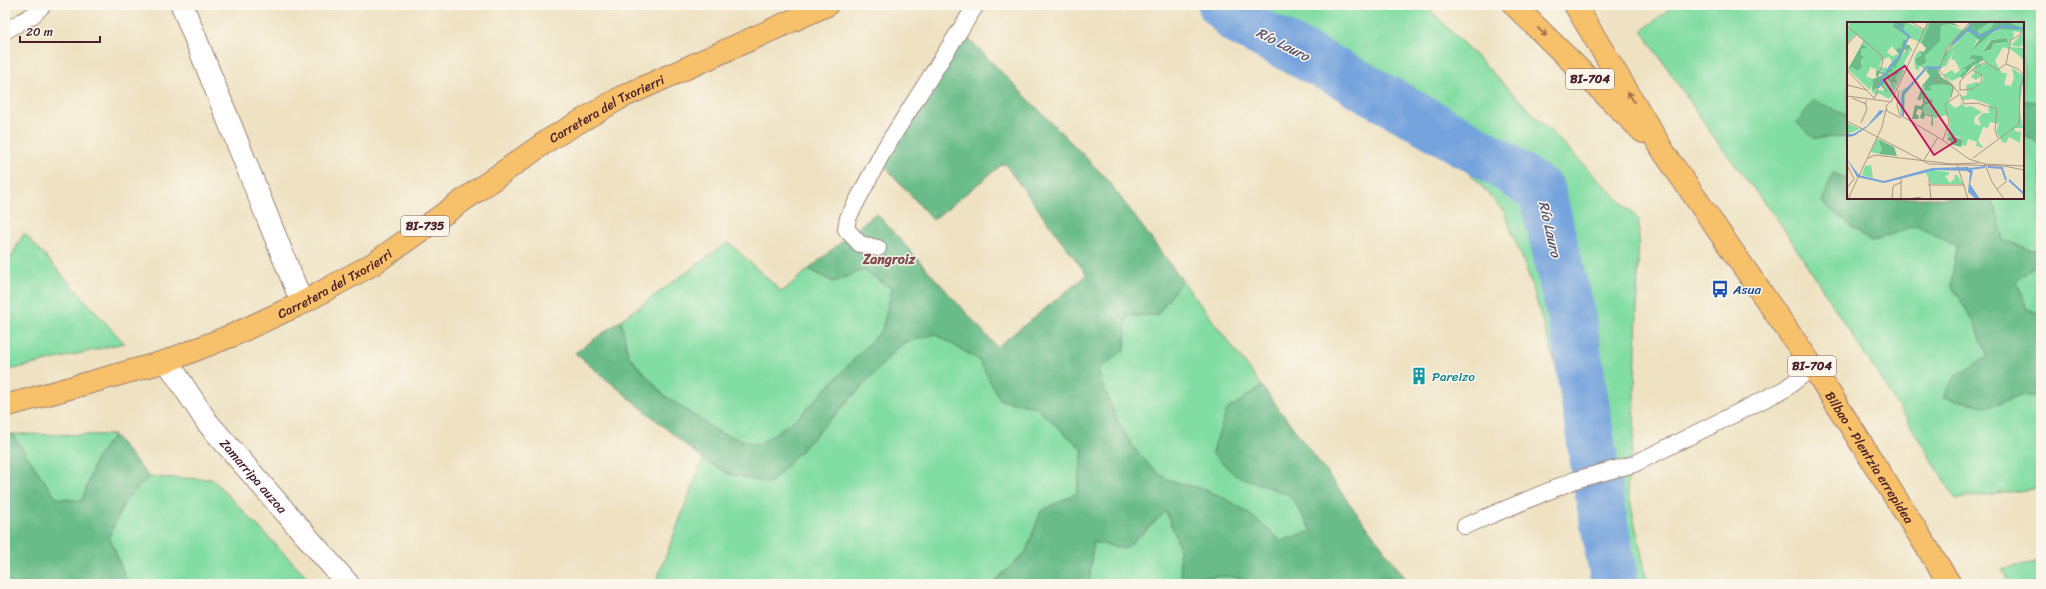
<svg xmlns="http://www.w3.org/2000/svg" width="2046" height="589" font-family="Sriracha,sans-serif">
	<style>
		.green { fill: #82dda3; stroke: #667e67 }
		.forest { fill: #69bc89; stroke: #5a6e5a }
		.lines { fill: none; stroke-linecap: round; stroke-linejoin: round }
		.river { stroke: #74a3dd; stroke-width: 48 }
		.service-casing { stroke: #9c8076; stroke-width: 18 }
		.minor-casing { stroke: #9c8076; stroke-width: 24 }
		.primary-casing { stroke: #9c8076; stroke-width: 24 }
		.service { stroke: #fff; stroke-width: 16 }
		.minor { stroke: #fff; stroke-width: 22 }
		.primary { stroke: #f7c06b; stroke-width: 22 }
		.oneway { stroke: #986748 }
		.labels { text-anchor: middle; stroke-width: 3; stroke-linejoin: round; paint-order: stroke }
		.shield { fill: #fbf7ec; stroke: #7f6065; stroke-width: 1 }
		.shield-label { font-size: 12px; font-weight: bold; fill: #4a1f2b }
		.street-label { font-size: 13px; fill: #4a1f2b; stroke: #fbf7ec }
		.transit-label { font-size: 13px; fill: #164399; stroke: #fbf7ec; text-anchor: start }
		.culture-label { font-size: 13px; fill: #0d838f; stroke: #fbf7ec; text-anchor: start }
		.water-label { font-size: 14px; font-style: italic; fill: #5b5472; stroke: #fbf7ec }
		.neighbourhood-label { font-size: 14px; font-weight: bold; fill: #824f4f; stroke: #fbf7ec }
		.inset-river { fill: none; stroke: #74a3dd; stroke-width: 2 }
		.inset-road { fill: none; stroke: #ac9486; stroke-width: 1 }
		.view { fill: #c2185b; fill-opacity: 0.15; stroke: #c2185b; stroke-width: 2 }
		.inset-edge { fill: none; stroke: #4a1f2b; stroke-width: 2 }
	</style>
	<rect width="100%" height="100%" fill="#fbf7ec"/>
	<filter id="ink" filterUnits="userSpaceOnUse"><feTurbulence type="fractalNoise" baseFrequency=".025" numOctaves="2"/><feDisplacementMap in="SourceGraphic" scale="8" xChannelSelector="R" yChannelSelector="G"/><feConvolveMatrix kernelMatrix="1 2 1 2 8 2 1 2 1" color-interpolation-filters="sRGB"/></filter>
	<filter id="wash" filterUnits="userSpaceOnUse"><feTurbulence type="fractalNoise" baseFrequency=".012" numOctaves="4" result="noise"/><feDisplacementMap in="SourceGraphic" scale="16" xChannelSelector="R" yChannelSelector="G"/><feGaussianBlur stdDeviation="0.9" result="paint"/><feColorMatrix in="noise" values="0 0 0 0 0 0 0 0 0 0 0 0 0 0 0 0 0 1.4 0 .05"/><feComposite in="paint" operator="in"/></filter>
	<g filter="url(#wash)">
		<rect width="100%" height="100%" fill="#eee2c2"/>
		<g class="green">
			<path d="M1196,5H1422L1428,8L1639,220L1634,438L1627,487L1648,584H1603L1586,506L1574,427L1529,276L1504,212L1471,174L1218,27Z"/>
			<path d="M1669,5H2041V102L2023,101V23H1848V116L1814,138L1848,137V179L1833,173L1822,202L1871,242L1916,225L1957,246L1951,285L1975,324L1988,357L1954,377L1988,407L2021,395L2041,397V488L1956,499L1905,417L1778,220L1718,143L1642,31L1668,10Z"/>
			<path d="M2023,136L2041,142V253L2003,240L1996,209L1990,198H2023Z"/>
			<path d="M24,233L124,343L5,371V268Z"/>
			<path d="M728,242L782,292L809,269L833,282L863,270L892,289L882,330L799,417L758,445L720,433L665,396L628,355L621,320Z"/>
			<path d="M2041,261V314L2027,309L2017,281Z"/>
			<path d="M1182,280L1262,386L1227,410L1235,475L1290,495L1312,531L1281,541C1259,522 1236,501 1208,491C1196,486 1172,483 1162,476C1127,450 1111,410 1097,370L1125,349L1126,316L1157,315Z"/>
			<path d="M935,334L979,360L1000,400L1036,407L1083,450L1077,493L1041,511L1026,552L995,581L994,584H655L703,459L727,473L769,484L903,343Z"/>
			<path d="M12,434L114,435L96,459L82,501L56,498Z"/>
			<path d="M149,477L212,479L314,584H128L109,536L125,501Z"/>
			<path d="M1166,511L1178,543L1182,580C1207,576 1234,572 1258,584H1089L1093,541L1144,533Z"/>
			<path d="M2041,561V584H2009L2002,569Z"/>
			<path d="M1366,579H1406L1410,584H1359Z"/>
		</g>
		<g class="forest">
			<path d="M966,36L1106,178L1182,280L1157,315L1126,316L1125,349L1098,370C1111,410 1127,450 1162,476C1172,483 1196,486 1208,491C1236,501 1259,521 1281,541L1312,531L1290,495L1235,475L1212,453L1227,410L1262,386L1406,579H1366L1359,584H1258C1234,572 1207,576 1182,580L1178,543L1166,511L1125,549L1093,542L1089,584H994L995,581L1026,552L1041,511L1077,493L1083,450L1036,407L1000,400L979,360L935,334L903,343L769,484L727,473L703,459L575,353L621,320L628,355L665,396L720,433L758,445L799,417L882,330L892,289L863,270L833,282L809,269L876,213L997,347L1087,275L1004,163L933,220L883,164Z"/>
			<path d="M1814,100L1848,116V137L1814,138L1797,123Z"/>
			<path d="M2023,101L2041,102V142L2023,136Z"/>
			<path d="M1833,173L1848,179V198H1990L1996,209L2003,240L2041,253V261L2017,281L2027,309L2041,314V397L2021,395L1988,407L1943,397L1954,377L1988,357L1975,324L1951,285L1957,246L1916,225L1871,242L1822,202Z"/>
			<path d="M12,434L56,498L82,501L96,459L114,435L149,477L125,501L109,536L128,584H5V435Z"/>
		</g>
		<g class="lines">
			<path class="river" d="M1222,5L1239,22L1352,80L1493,159L1542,192L1574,329L1600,502L1615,584"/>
		</g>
	</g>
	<g filter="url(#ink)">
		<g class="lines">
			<g class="service-casing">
				<g id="service">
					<path d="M5,31L33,15L43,5"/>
					<path d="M878,248L860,244L846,229L848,218L885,148L976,5"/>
					<path d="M1465,526L1575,480L1634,464L1785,389L1813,367"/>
				</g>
			</g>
			<g class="minor-casing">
				<g id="minor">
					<path d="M182,5L302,303"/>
					<path id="s1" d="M167,361L207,422L348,584"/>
				</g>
			</g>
			<g class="primary-casing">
				<g id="primary">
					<path d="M1514,5L1643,132"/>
					<path id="s2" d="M1575,5L1665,154L1813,367L1950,584"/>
					<path id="s3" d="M5,406L167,361L233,335L302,303L373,264L550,139L622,97L827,5"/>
				</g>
			</g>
			<use href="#service" class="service"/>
			<use href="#minor" class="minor"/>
			<use href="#primary" class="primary"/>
		</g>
		<defs><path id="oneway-shaft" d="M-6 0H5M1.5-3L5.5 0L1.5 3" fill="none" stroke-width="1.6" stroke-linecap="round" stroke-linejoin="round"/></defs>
		<g class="oneway">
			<use href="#oneway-shaft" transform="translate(1542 32) rotate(44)"/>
			<use href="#oneway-shaft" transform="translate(1631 97) rotate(-121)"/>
		</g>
	</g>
	<defs>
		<g id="bus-bare" transform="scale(1.38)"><path d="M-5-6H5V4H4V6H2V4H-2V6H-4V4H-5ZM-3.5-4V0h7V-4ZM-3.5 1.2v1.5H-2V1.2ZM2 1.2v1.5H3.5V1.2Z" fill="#1a4fb4" stroke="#fbf7ec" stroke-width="2.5" paint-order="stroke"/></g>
		<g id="building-bare" transform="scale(1.38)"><path d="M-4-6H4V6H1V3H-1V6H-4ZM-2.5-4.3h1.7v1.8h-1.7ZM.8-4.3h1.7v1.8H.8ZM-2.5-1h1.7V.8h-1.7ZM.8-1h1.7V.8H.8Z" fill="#0f9aa8" stroke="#fbf7ec" stroke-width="2.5" paint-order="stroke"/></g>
	</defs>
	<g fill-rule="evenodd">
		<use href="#bus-bare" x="1720" y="289"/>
		<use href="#building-bare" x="1419" y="376"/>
	</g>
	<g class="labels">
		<g class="shield">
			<rect x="1566" y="69" width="48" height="20" rx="3"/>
			<rect x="401" y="216" width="48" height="20" rx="3"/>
			<rect x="1788" y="356" width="48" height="20" rx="3"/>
		</g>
		<g class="shield-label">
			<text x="1590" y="83">BI-704</text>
			<text x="425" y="230">BI-735</text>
			<text x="1812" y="370">BI-704</text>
		</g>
		<g class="street-label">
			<text dy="5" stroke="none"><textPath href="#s3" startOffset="677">Carretera del Txorierri</textPath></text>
			<text dy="5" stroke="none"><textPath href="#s3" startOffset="353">Carretera del Txorierri</textPath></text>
			<text dy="5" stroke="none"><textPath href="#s2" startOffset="540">Bilbao - Plentzia errepidea</textPath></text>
			<text dy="5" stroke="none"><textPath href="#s1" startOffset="144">Zamarripa auzoa</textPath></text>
		</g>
		<g class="transit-label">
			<text x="1733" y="294">Asua</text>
		</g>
		<g class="culture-label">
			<text x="1432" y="381">Pareizo</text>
		</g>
		<g class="water-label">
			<text transform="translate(1283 44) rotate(27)" y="5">Río Lauro</text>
			<text transform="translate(1550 229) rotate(77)" y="5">Río Lauro</text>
		</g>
		<g class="neighbourhood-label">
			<text x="889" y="264">Zangroiz</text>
		</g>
	</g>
	<g transform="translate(1847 22)">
		<rect width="177" height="177" fill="#eee2c2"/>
		<path d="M2,0H47L46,5L60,14L54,28L49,29L45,24L40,30L45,34L52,32L49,38L46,41L42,35L35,38L32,45L41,46L38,51L24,45L19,54L28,58L23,68L1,47L5,45L11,49L15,45L14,27L19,26L15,22L16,18L9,12L0,21ZM59,0L77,8L81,0H84L74,21L66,17L56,8ZM144,0H148L143,7L135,12L129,10ZM161,0H177V22L172,25L164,23L175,12L173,10L166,9L167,14L163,19V25L177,26V38L165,28L156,25L148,39L155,51H160L157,63L164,64L167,56L165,46L177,54L172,86L176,106H168V109L174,110L173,121L162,115L159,121L155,120L149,109L152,102L143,100L141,106L136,105L131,119L137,126L129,124L130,120L121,117L119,124L115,123L116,118L112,115L106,114L103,116L100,114L103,100L101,93L87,96L86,93L76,91L77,83L87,80L84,76L80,80L77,78L79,76L74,68L75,64H77L78,68L84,69L82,65L86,63L105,62L108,66L101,80L108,86L114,83V80L118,85L124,84L135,90L128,95L127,101L134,104L131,96L136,91H143L141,88L143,83L126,77L116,78L114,75L120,73L119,63L130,60L133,62L136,58V53L129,58L124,55L128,50L127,43L131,40L135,43L139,41L133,34L122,35L121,37L129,38L113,48L120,47L115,54L105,59L96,53L105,48L108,52L113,48L108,38L104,37L107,28L99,44L91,47L80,46L58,73L57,94L54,92L52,81L55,68L65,62L77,47L73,44L71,49L68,46L67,37L70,31L72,29L75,33L69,36L70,42L73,44L80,40L78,34L92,19L94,4L101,2L118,9L100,27L96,45L102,28L111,20L113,15L122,10L131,16L125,28L143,12L153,7L175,6ZM158,16L161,20L144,23L145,27L143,29L136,28L143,18ZM61,26L63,30L57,41L60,44L55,46L57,49L46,72L42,77L31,71L28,73L25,69L28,68L41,69L35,63L38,54L42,61L46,63L48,61V56L53,51H49L45,58L40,52ZM0,101L13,107L0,112ZM30,116L35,128L32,132L24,130ZM24,143L26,156L15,153L18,144ZM86,148L102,150V153L98,154L103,161L108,156L107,153H110L116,162H84L79,151Z" fill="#82dda3" fill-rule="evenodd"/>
		<path d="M47,0H59L56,8L66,17L62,16L58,23H62L66,30L61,26V30L58,27L48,46L44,45L46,48L44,51L41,50L44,58L48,49L53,50L48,56L50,62L46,60L47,65L38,54L37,62L35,63L41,69L37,70L38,68L34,64L25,69L26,57L36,53L33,51L29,55V48L38,51L45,42L44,39L46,41L51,35L52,32L49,29L52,25L54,27L56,19L60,17V14L46,5ZM104,0L114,5L101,2L94,4L93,19L78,34L80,40L73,44L69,42V36L75,33L72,29L77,30L79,26L74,21L83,1ZM126,0H144L130,9L133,12L143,7L148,0L164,1L175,6L171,8L153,7L146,10L124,29L132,18L122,10L117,11L102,28L96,45L99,31L111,13ZM159,16L161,20L146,22L144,28L136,29L144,18ZM15,22L20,26L14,27V33L17,35L14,38L15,45L11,49L5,45L1,47ZM125,33L135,34L137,38L127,43L115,56L113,54L120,47L113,48L129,38L121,37ZM82,45L91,47L93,54L105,62L86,63L82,65L85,69L77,68L78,65L75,64L83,54L79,49ZM74,68L79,76L77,78L80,80L84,76L87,80L77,83L76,89L78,92L86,93V104L84,103L85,95L78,93L77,97L73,96L75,88L71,87L69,92L72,94L71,97H65L68,83L74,84L76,81L75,72L74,78H70ZM106,114L116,118L114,125L103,122L104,119L100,118L101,116ZM31,117L47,125L50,134L32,132L35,128Z" fill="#69bc89"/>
		<path d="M33,88L37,89L19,106L7,114L0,115V112H6L20,104ZM0,137L12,153L37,159L85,146L121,145L126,149L123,162L133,177H129L121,170L123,151L120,149L89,148L37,161L10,155Z" fill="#74a3dd"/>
		<path class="inset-river" d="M121,8L134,14L156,4L177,7M106,22L121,8L124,0M31,66L43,44L52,35L62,14L53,6L52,0M56,94V72L80,45L94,46M141,145L155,146L159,158M123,147L138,145M162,158L177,172"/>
		<path class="inset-road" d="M64,0L78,8M0,4L35,34L36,40L31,53L30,72L27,76M0,23L10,12M159,42L164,18L173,13L177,1M0,48L28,77M93,52V55L86,58L106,64L104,76M0,63L20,68M114,68L126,67L134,60L135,53L125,48L138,40L150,48L159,42L171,47L177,53M52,69L50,84L53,93L94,117L122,137M113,69V59L125,48M112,71L92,48L100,26L123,0M0,74L45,80M5,76L19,82M44,80L81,0M42,81L39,84L40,89L54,96M0,99L82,142L157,144L177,148M14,101L20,87L18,81L20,78M96,118L102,100L98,82L113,72L117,82L130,81L150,87L148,109L151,116M21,136L28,133L105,142L132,141M126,136L172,102L173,65L177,55M122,137L138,142L177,144M77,138L91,115M110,142L121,177M138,142L145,160L157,177M0,143L7,157L0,166M82,157L84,177M54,160V176L58,177M81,163H118M150,167L160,159M1,177L35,105L39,87M45,177L46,164L55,160L52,155M60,177L74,175"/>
		<path class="view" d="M58,44L109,119L87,133L37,58Z"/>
		<rect width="177" height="177" class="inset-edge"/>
	</g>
	<rect width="2046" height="589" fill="none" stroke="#fbf7ec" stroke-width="20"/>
	<path d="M20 36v6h80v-6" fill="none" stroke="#4a1f2b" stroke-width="2"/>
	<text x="26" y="36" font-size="12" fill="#4a1f2b" stroke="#fbf7ec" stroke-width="3" paint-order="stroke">20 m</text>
</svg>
